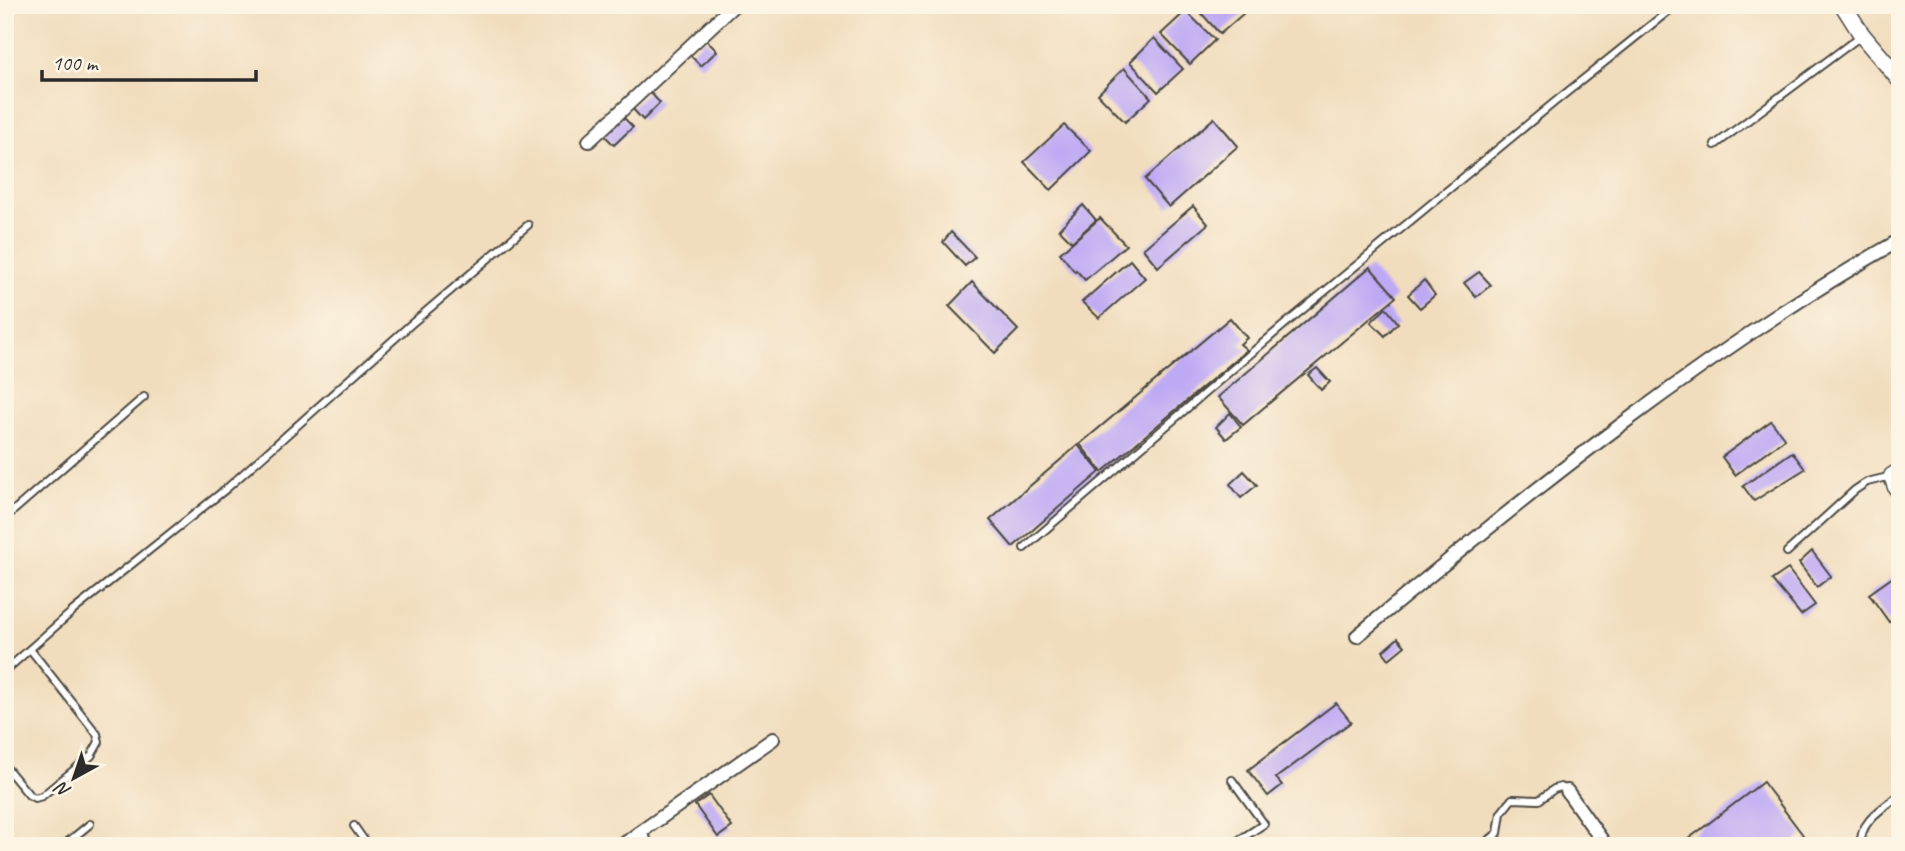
<svg xmlns="http://www.w3.org/2000/svg" width="1905" height="851" font-family="Caveat,sans-serif">
	<style>
		.building { fill: #bea9f4 }
		.lines { fill: none; stroke-linecap: round; stroke-linejoin: round }
		.service-casing { stroke: #494641; stroke-width: 10 }
		.minor-casing { stroke: #494641; stroke-width: 16 }
		.tertiary-casing { stroke: #494641; stroke-width: 19 }
		.service { stroke: #fff; stroke-width: 6 }
		.minor { stroke: #fff; stroke-width: 12 }
		.tertiary { stroke: #fff; stroke-width: 16 }
	</style>
	<rect width="100%" height="100%" fill="#fcf5e5"/>
	<filter id="ink" filterUnits="userSpaceOnUse"><feTurbulence type="fractalNoise" baseFrequency=".0143" numOctaves="2"/><feDisplacementMap in="SourceGraphic" scale="14" xChannelSelector="R" yChannelSelector="G"/><feConvolveMatrix kernelMatrix="1 2 1 2 8 2 1 2 1" color-interpolation-filters="sRGB"/></filter>
	<filter id="wash" filterUnits="userSpaceOnUse"><feTurbulence type="fractalNoise" baseFrequency=".00686" numOctaves="4" result="noise"/><feDisplacementMap in="SourceGraphic" scale="28" xChannelSelector="R" yChannelSelector="G"/><feGaussianBlur stdDeviation="1.57" result="paint"/><feColorMatrix in="noise" values="0 0 0 0 0 0 0 0 0 0 0 0 0 0 0 0 0 1.4 0 .05"/><feComposite in="paint" operator="in"/></filter>
	<g filter="url(#wash)">
		<rect width="100%" height="100%" fill="#f1ddbd"/>
		<g id="blocks">
			<g class="building">
				<path d="M1194,5H1237L1244,13L1220,34Z"/>
				<path d="M1186,11L1215,40L1190,64L1161,34Z"/>
				<path d="M1154,38L1183,69L1158,92L1130,62Z"/>
				<path d="M705,39L717,51L701,66L689,54Z"/>
				<path d="M1124,68L1151,98L1125,122L1098,94Z"/>
				<path d="M649,91L660,103L643,120L631,107Z"/>
				<path d="M621,115L633,127L614,145L602,133Z"/>
				<path d="M1214,118L1238,146L1169,207L1145,179Z"/>
				<path d="M1064,125L1091,151L1051,190L1024,162Z"/>
				<path d="M1083,205L1096,220L1072,242L1059,229Z"/>
				<path d="M1193,206L1208,224L1158,267L1143,249Z"/>
				<path d="M1100,218L1126,245L1085,280L1076,270L1075,272L1060,253Z"/>
				<path d="M951,232L975,257L965,266L943,242Z"/>
				<path d="M1130,260L1145,278L1099,318L1082,302Z"/>
				<path d="M1370,267L1396,297L1243,425L1218,397Z"/>
				<path d="M1479,272L1491,285L1476,297L1464,283Z"/>
				<path d="M1424,280L1435,295L1420,308L1408,295Z"/>
				<path d="M972,282L1018,330L995,353L949,306Z"/>
				<path d="M1386,308L1398,323L1385,336L1371,322Z"/>
				<path d="M1230,318L1247,338L1240,344L1247,350L1102,472L1080,444Z"/>
				<path d="M1317,368L1330,382L1321,390L1308,375Z"/>
				<path d="M1230,413L1241,427L1226,439L1216,427Z"/>
				<path d="M1771,421L1785,439L1735,475L1722,457Z"/>
				<path d="M1078,445L1100,472L1013,547L990,520Z"/>
				<path d="M1792,452L1805,469L1754,501L1743,486Z"/>
				<path d="M1244,471L1257,485L1241,498L1230,484Z"/>
				<path d="M1812,551L1831,576L1817,587L1799,563Z"/>
				<path d="M1788,569L1815,605L1801,615L1772,580Z"/>
				<path d="M1900,572V614L1889,622L1869,594Z"/>
				<path d="M1398,638L1405,646L1389,659L1383,651Z"/>
				<path d="M1336,703L1351,722L1276,778L1282,785L1268,796L1248,770Z"/>
				<path d="M1763,782L1803,835L1790,846H1679Z"/>
				<path d="M709,795L732,827L718,837L695,805Z"/>
			</g>
		</g>
	</g>
	<g filter="url(#ink)">
		<use href="#blocks" fill-opacity="0" stroke="#494641" stroke-width="2"/>
		<g class="lines">
			<g class="service-casing">
				<g id="service">
					<path d="M1715,145L1862,35"/>
					<path d="M5,518L144,397"/>
					<path d="M1024,548L1284,325L1556,101L1676,5"/>
					<path d="M1787,552L1855,490L1867,482L1892,476"/>
					<path d="M5,671L74,610L226,489L410,325L528,225"/>
					<path d="M5,766L29,795L35,798L42,796L91,756L99,742L97,734L30,649"/>
					<path d="M354,826L368,846"/>
					<path d="M63,846L90,824"/>
					<path d="M1230,846L1264,824L1232,780"/>
					<path d="M1482,846L1498,833L1501,813L1512,799L1539,800L1554,789L1561,787L1567,791"/>
					<path d="M1861,846C1858,822 1883,808 1900,795"/>
				</g>
			</g>
			<g class="minor-casing">
				<g id="minor">
					<path d="M589,141L734,5"/>
					<path d="M1357,636C1528,493 1705,351 1900,240"/>
					<path d="M1567,791L1606,846"/>
					<path d="M639,833L773,739"/>
					<path d="M621,846L639,833L648,846"/>
				</g>
			</g>
			<g class="tertiary-casing">
				<g id="tertiary">
					<path d="M1843,5L1862,35L1900,80"/>
					<path d="M1900,471L1892,476L1896,487L1900,492"/>
				</g>
			</g>
			<use href="#service" class="service"/>
			<use href="#minor" class="minor"/>
			<use href="#tertiary" class="tertiary"/>
		</g>
	</g>
	<rect width="1905" height="851" fill="none" stroke="#fcf5e5" stroke-width="28"/>
	<g transform="translate(74 778) rotate(220)" stroke="#fcf5e5" stroke-width="5" paint-order="stroke">
	<path d="M0-5L12 26L0 18L-12 26Z" fill="#2b2b2b"/>
	<text y="-10" font-size="19" font-weight="bold" text-anchor="middle" fill="#2b2b2b">N</text>
	</g>
	<path d="M42 70v10h214v-10" fill="none" stroke="#2b2b2b" stroke-width="3.5"/>
	<text x="52" y="70" font-size="21" fill="#2b2b2b" stroke="#fcf5e5" stroke-width="5" paint-order="stroke">100 m</text>
</svg>
